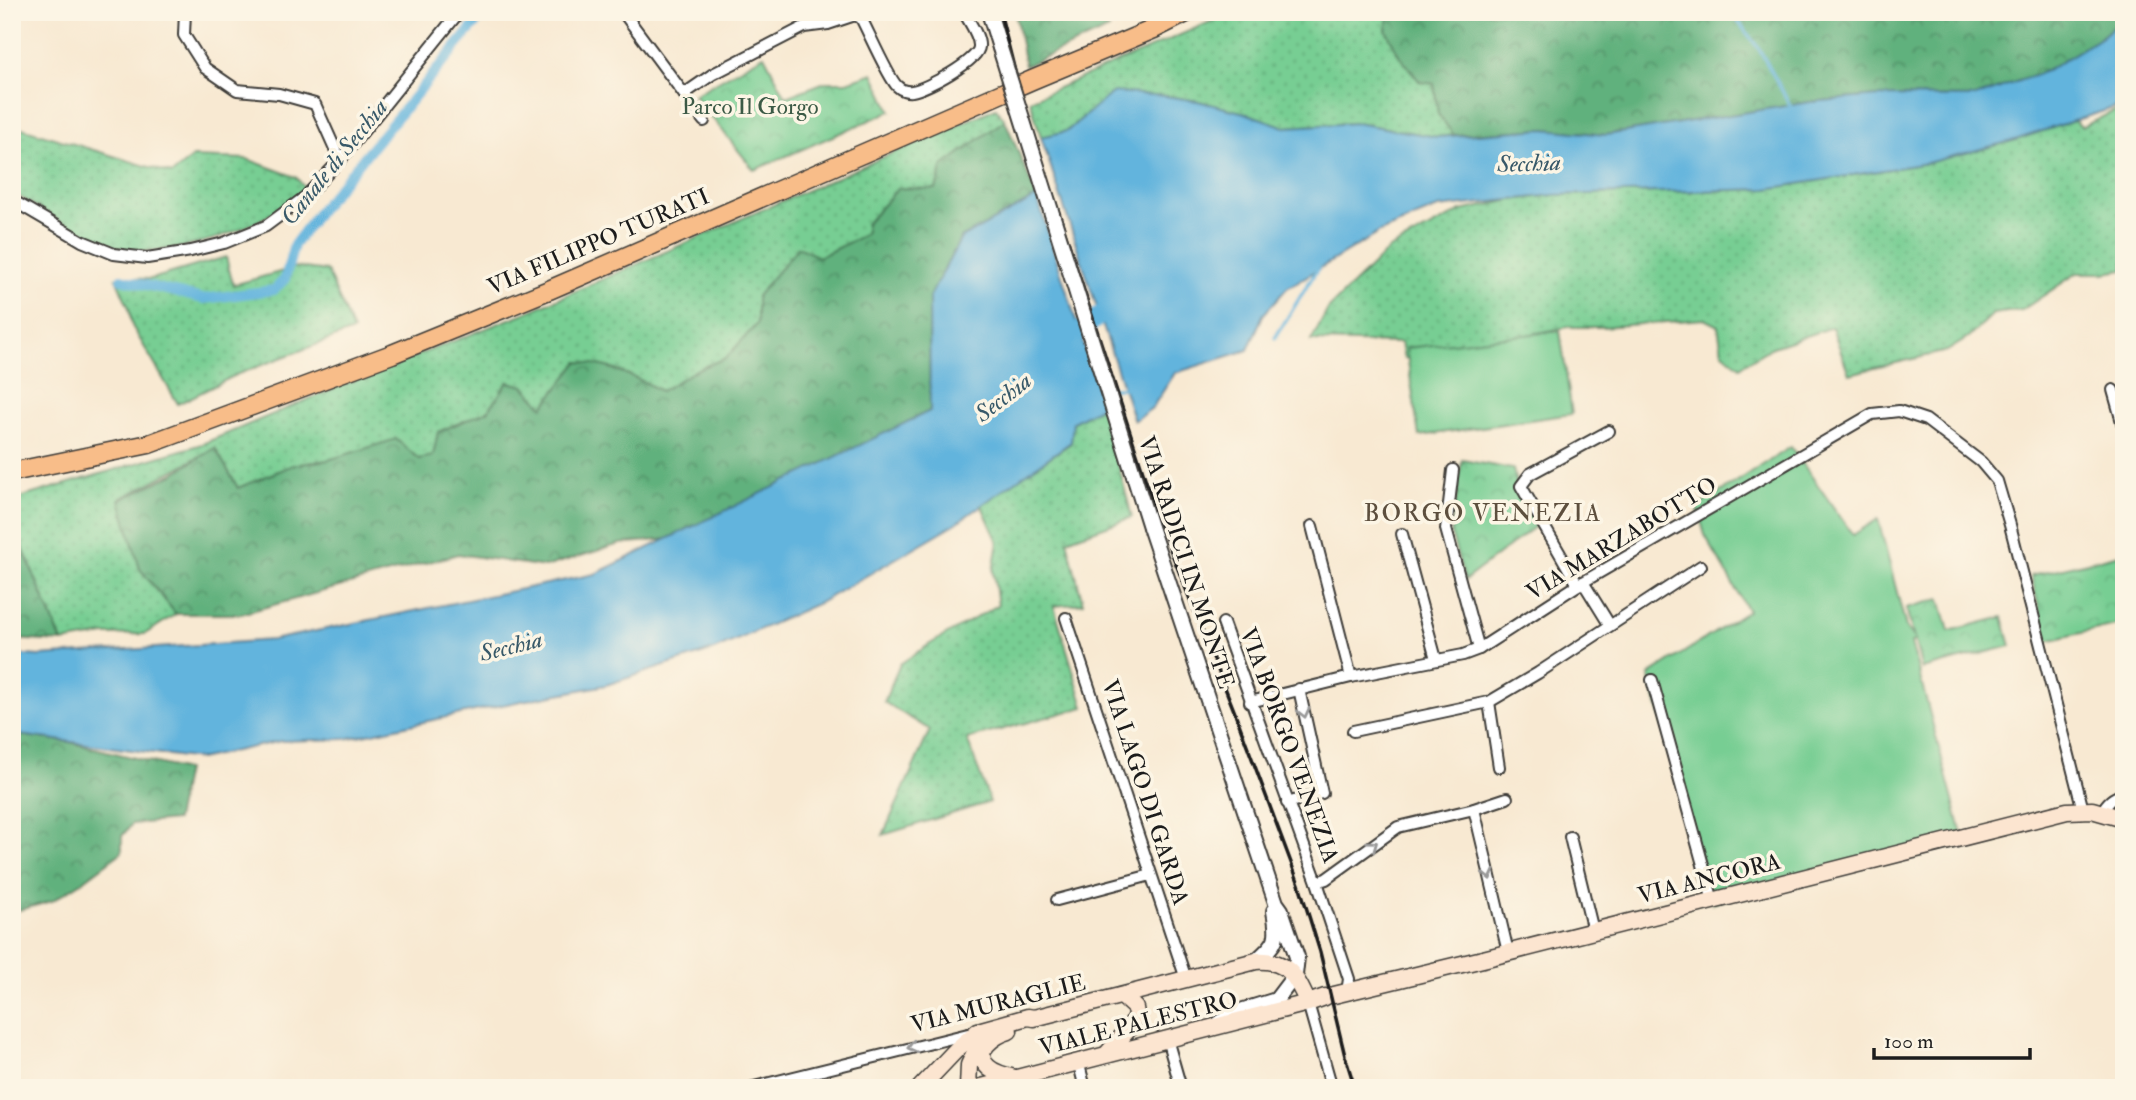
<svg xmlns="http://www.w3.org/2000/svg" width="2136" height="1100" font-family="'IM FELL Double Pica',serif">
	<style>
		.grass { fill: url(#grass-dots); stroke: #4a7558; stroke-width: 2 }
		.forest { fill: url(#forest-crowns); stroke: #3e664c; stroke-width: 2 }
		.park { fill: url(#park-crowns); stroke: #4a7558; stroke-width: 2 }
		.garden { fill: #77ce93; stroke: #4a7558; stroke-width: 2 }
		.water { fill: #62b4dd; stroke: #3f687c; stroke-width: 2 }
		.lines { fill: none; stroke-linecap: round; stroke-linejoin: round }
		.stream { stroke: #62b4dd; stroke-width: 3.5 }
		.canal { stroke: #62b4dd; stroke-width: 10 }
		.river { stroke: #62b4dd; stroke-width: 19 }
		.minor-casing { stroke: #3d3b37; stroke-width: 14 }
		.tertiary-casing { stroke: #3d3b37; stroke-width: 18 }
		.secondary-casing { stroke: #3d3b37; stroke-width: 19 }
		.primary-casing { stroke: #3d3b37; stroke-width: 21 }
		.minor { stroke: #fff; stroke-width: 10 }
		.tertiary { stroke: #fff; stroke-width: 14 }
		.secondary { stroke: #fce5d0; stroke-width: 16 }
		.primary { stroke: #f8bd89; stroke-width: 18 }
		.rail { stroke: #1c1c1c; stroke-width: 3.5 }
		.tertiary-bridge-casing { stroke: #3d3b37; stroke-width: 18; stroke-linecap: butt }
		.tertiary-bridge { stroke: #fff; stroke-width: 14 }
		.oneway { stroke: #999 }
		.labels { text-anchor: middle; stroke-width: 7; stroke-linejoin: round; paint-order: stroke }
		.park-label { font-size: 23px; fill: #3c5a46; stroke: #fcf5e5 }
		.street-label { font-size: 23px; fill: #1c1c1c; stroke: #fcf5e5 }
		.water-label { font-size: 24px; font-style: italic; fill: #385969; stroke: #fcf5e5 }
		.neighbourhood-label { font-size: 24px; letter-spacing: 2px; fill: #5d4f3e; stroke: #fcf5e5 }
	</style>
	<defs>
		<pattern id="grass-dots" width="8" height="8" patternUnits="userSpaceOnUse" patternTransform="scale(1.75)"><rect width="8" height="8" fill="#77ce93"/><path d="M2 2h.1M6 6h.1" fill="none" stroke="#66b07e" stroke-width="1.8" stroke-linecap="round"/></pattern>
		<pattern id="forest-crowns" width="20" height="18" patternUnits="userSpaceOnUse" patternTransform="scale(1.75)"><rect width="20" height="18" fill="#61b17d"/><path d="M2 6a3 3 0 1 1 6 0M12 15a3 3 0 1 1 6 0" fill="none" stroke="#4f8f66"/></pattern>
		<pattern id="park-crowns" width="20" height="18" patternUnits="userSpaceOnUse" patternTransform="scale(1.75)"><rect width="20" height="18" fill="#77ce93"/><path d="M2 6a3 3 0 1 1 6 0M12 15a3 3 0 1 1 6 0" fill="none" stroke="#66b07e"/></pattern>
	</defs>
	<rect width="100%" height="100%" fill="#fcf5e5"/>
	<filter id="ink" filterUnits="userSpaceOnUse"><feTurbulence type="fractalNoise" baseFrequency=".0143" numOctaves="2"/><feDisplacementMap in="SourceGraphic" scale="14" xChannelSelector="R" yChannelSelector="G"/><feConvolveMatrix kernelMatrix="1 2 1 2 8 2 1 2 1" color-interpolation-filters="sRGB"/></filter>
	<filter id="wash" filterUnits="userSpaceOnUse"><feTurbulence type="fractalNoise" baseFrequency=".00686" numOctaves="4" result="noise"/><feDisplacementMap in="SourceGraphic" scale="28" xChannelSelector="R" yChannelSelector="G"/><feGaussianBlur stdDeviation="1.57" result="paint"/><feColorMatrix in="noise" values="0 0 0 0 0 0 0 0 0 0 0 0 0 0 0 0 0 1.4 0 .05"/><feComposite in="paint" operator="in"/></filter>
	<g filter="url(#wash)">
		<rect width="100%" height="100%" fill="#f8e9d2"/>
		<g class="grass">
			<path d="M1233,12H1389L1386,30L1434,84L1438,114L1454,135L1437,137L1356,123L1285,127L1244,113L1198,101L1166,96L1113,93L1067,131L1041,137L1030,100Z"/>
			<path d="M2124,106V270L2104,273H2077L2022,310L1993,314L1968,338L1947,351L1849,374L1832,327L1770,348L1740,367L1722,352L1718,326L1704,319L1602,327H1568L1404,359L1401,343L1311,341L1328,309L1389,249L1461,211L1512,200L1554,195L1767,189L1927,163L2012,141L2074,121L2082,127Z"/>
			<path d="M996,108L1005,120L943,166L936,189L867,234L819,257L757,296V324L726,358L698,369L661,391C635,377 609,364 578,362L543,407L524,386L508,382L488,411L438,432L433,456L419,459L328,460L293,465L238,488L215,448L120,499L140,569L176,614L145,634L105,635L62,642L12,522V500L202,444L352,381L525,313Z"/>
			<path d="M12,125L172,174L193,157L247,159L296,177L305,188C294,197 283,207 271,214C232,237 161,260 116,247C79,236 46,212 12,192Z"/>
			<path d="M226,257L233,285L297,267L327,271L353,331L238,374L178,404L132,326L129,308L116,278L151,279Z"/>
			<path d="M1103,406L1132,517L1067,540L1083,603L1054,606L1084,707L967,739L990,802L883,835L930,730L884,702L900,664L930,644L998,605L993,571L998,542L981,504L1071,443L1073,422Z"/>
		</g>
		<g class="forest">
			<path d="M1015,12H1103L1109,29L1025,66Z"/>
			<path d="M1389,12H2124V18L2100,38L2046,71L1975,97L1878,96L1810,102L1606,135L1544,129L1454,135L1438,114L1434,84L1420,82L1400,57L1386,30Z"/>
			<path d="M1005,120L1037,197L961,238L929,298L930,411L668,539L620,544L545,567L458,554L241,614H176L140,569L120,500L173,474L215,448L238,488L293,465L328,460L396,439L419,459L433,456L438,432L488,411L508,382L524,386L543,407L578,362C609,364 635,377 661,391L698,369L726,358L757,324V296L798,247L819,257L866,234V224L898,188L936,189L943,166Z"/>
			<path d="M12,522L62,642L12,639Z"/>
			<path d="M12,734L69,742L186,770L176,820L132,824L122,836V852L82,882L52,901L12,912Z"/>
		</g>
		<g class="park">
			<path d="M764,55L786,97L825,82H847L873,73L891,111L754,170L694,95Z"/>
			<path d="M1462,460L1513,469L1518,491L1537,525L1465,580L1451,534Z"/>
			<path d="M2120,554L2124,566V623L2047,641L2031,576Z"/>
			<path d="M1940,599L1949,631L2003,617L2011,646L1922,669L1906,608Z"/>
		</g>
		<g class="garden">
			<path d="M1560,331L1572,414L1419,436L1406,348Z"/>
			<path d="M1791,447L1853,535L1878,519L1906,627L1915,640L1911,643L1963,838L1713,903L1649,675L1748,611L1705,535L1697,507Z"/>
		</g>
		<g class="water">
			<path d="M2124,18V100L2113,108L2012,141L1927,163L1767,189L1554,195L1438,208L1380,232L1287,288L1263,315L1248,350L1175,373L1152,408L1134,421L1041,137L1067,131L1113,92L1166,96L1198,101L1245,113L1285,127L1356,123L1437,137L1544,129L1606,135L1810,102L1878,96L1975,97L2046,71L2100,38Z"/>
			<path d="M1037,197L1103,406L1073,422L1071,442L955,524L821,602L714,650L606,685L516,702L345,739L281,741L199,759L12,734V654L39,656L272,640L595,574L930,411L929,298L961,238Z"/>
		</g>
		<g class="lines">
			<g class="stream">
				<path d="M1731,12L1759,49L1790,105"/>
				<path d="M1275,338L1318,268"/>
				<path d="M1110,388H1126"/>
			</g>
			<path class="canal" d="M121,279L203,299L274,290L285,279L294,245L319,211L485,12"/>
			<path class="river" d="M1072,337L1120,300"/>
		</g>
	</g>
	<g filter="url(#ink)">
		<g class="lines">
			<g class="minor-casing">
				<g id="minor">
					<path d="M185,12L184,35L205,68L237,90L279,94L315,104L340,160"/>
					<path d="M623,12L704,121"/>
					<path d="M684,94L713,74L804,27L828,24L855,15L861,18C868,31 889,79 897,86C901,90 907,92 912,91C926,89 978,61 979,47C980,36 969,22 964,12"/>
					<path d="M12,200L82,241L114,254L147,258L191,251L224,243L266,226L305,197L340,160L459,12"/>
					<path d="M2113,390L2124,429"/>
					<path d="M1453,470L1446,529L1479,649"/>
					<path d="M1312,526L1351,677"/>
					<path d="M1402,534L1436,659"/>
					<path d="M1583,582L1609,624"/>
					<path d="M1578,585L1521,486L1530,474L1609,431"/>
					<path d="M1066,618L1186,979"/>
					<path d="M1223,623L1317,882L1349,979L1347,992"/>
					<path d="M1652,680L1713,901"/>
					<path d="M1250,702L1351,677L1463,655L1479,649L1578,585L1872,414L1899,411L1926,420L1981,462L1997,481L2010,525L2083,810"/>
					<path d="M1489,702L1499,767"/>
					<path d="M1353,731L1489,702L1538,673L1701,566"/>
					<path d="M1287,803L1322,793L1299,689"/>
					<path d="M1474,809L1508,952"/>
					<path d="M2102,812C2107,802 2113,797 2124,794"/>
					<path d="M1570,837L1593,931"/>
					<path d="M1317,882L1326,879L1398,827L1474,809L1507,798"/>
					<path d="M1057,900L1151,875"/>
					<path d="M1308,1003L1332,1088"/>
					<path d="M1167,1039L1181,1088"/>
					<path d="M1078,1061L1085,1088"/>
					<path d="M750,1088L972,1033"/>
				</g>
			</g>
			<g class="tertiary-casing">
				<g id="tertiary">
					<path d="M989,12L1000,48"/>
					<path d="M1150,527L1276,903L1281,910L1297,957L1295,975L1276,1000L1234,1013L1217,1025"/>
					<path d="M1256,961C1278,942 1279,939 1274,911"/>
				</g>
			</g>
			<g class="secondary-casing">
				<g id="secondary">
					<path d="M1334,995L1487,958L2067,811L2092,810L2124,819"/>
					<path d="M1009,1031C995,1035 971,1051 988,1067C994,1073 1006,1076 1015,1078"/>
					<path d="M1107,1054L1132,1025L1136,1014L1135,1008L1122,996"/>
					<path d="M920,1088L957,1049L978,1031L1028,1017L1034,1018L1256,961C1288,959 1296,977 1308,1003"/>
					<path d="M968,1088L969,1065L981,1039"/>
					<path d="M978,1088L1308,1003L1325,997"/>
				</g>
			</g>
			<g class="primary-casing">
				<path id="primary" d="M12,472L149,444L392,354L549,290L1032,80L1154,29L1188,12"/>
			</g>
			<use href="#minor" class="minor"/>
			<use href="#tertiary" class="tertiary"/>
			<use href="#secondary" class="secondary"/>
			<use href="#primary" class="primary"/>
			<path class="rail" d="M1000,12L1023,103L1159,521L1235,713L1299,884L1320,952L1345,1056L1355,1088"/>
			<g class="tertiary-bridge-casing">
				<path id="tertiary-bridge" d="M1000,48L1150,527"/>
			</g>
			<use href="#tertiary-bridge" class="tertiary-bridge"/>
		</g>
		<defs><path id="oneway-chevron" d="M-2-3.5L2.5 0L-2 3.5" fill="none" stroke-width="1.6" stroke-linecap="round" stroke-linejoin="round" transform="scale(1.75)"/></defs>
		<g class="oneway">
			<use href="#oneway-chevron" transform="translate(1304 713) rotate(77)"/>
			<use href="#oneway-chevron" transform="translate(1373 845) rotate(-36)"/>
			<use href="#oneway-chevron" transform="translate(1489 875) rotate(77)"/>
			<use href="#oneway-chevron" transform="translate(912 1047) rotate(166)"/>
		</g>
	</g>
	<g class="labels">
		<g class="park-label">
			<text x="750" y="114">Parco Il Gorgo</text>
		</g>
		<g class="street-label">
			<text transform="translate(598 241) rotate(-23)" y="8">VIA FILIPPO TURATI</text>
			<text transform="translate(1621 538) rotate(-31)" y="8">VIA MARZABOTTO</text>
			<text transform="translate(1187 562) rotate(72)" y="8">VIA RADICI IN MONTE</text>
			<text transform="translate(1290 745) rotate(70)" y="8">VIA BORGO VENEZIA</text>
			<text transform="translate(1146 792) rotate(72)" y="8">VIA LAGO DI GARDA</text>
			<text transform="translate(1709 878) rotate(-14)" y="8">VIA ANCORA</text>
			<text transform="translate(998 1003) rotate(-14)" y="8">VIA MURAGLIE</text>
			<text transform="translate(1138 1023) rotate(-14)" y="8">VIALE PALESTRO</text>
		</g>
		<g class="water-label">
			<text transform="translate(334 162) rotate(-51)" y="8">Canale di Secchia</text>
			<text transform="translate(1529 163) rotate(-2)" y="8">Secchia</text>
			<text transform="translate(1003 397) rotate(-38)" y="8">Secchia</text>
			<text transform="translate(511 646) rotate(-14)" y="8">Secchia</text>
		</g>
		<g class="neighbourhood-label">
			<text x="1483" y="521">BORGO VENEZIA</text>
		</g>
	</g>
	<rect width="2136" height="1100" fill="none" stroke="#fcf5e5" stroke-width="42"/>
	<path d="M1874 1048v10h156v-10" fill="none" stroke="#1c1c1c" stroke-width="3.5"/>
	<text x="1884" y="1048" font-size="21" fill="#1c1c1c" stroke="#fcf5e5" stroke-width="5" paint-order="stroke">100 m</text>
</svg>
